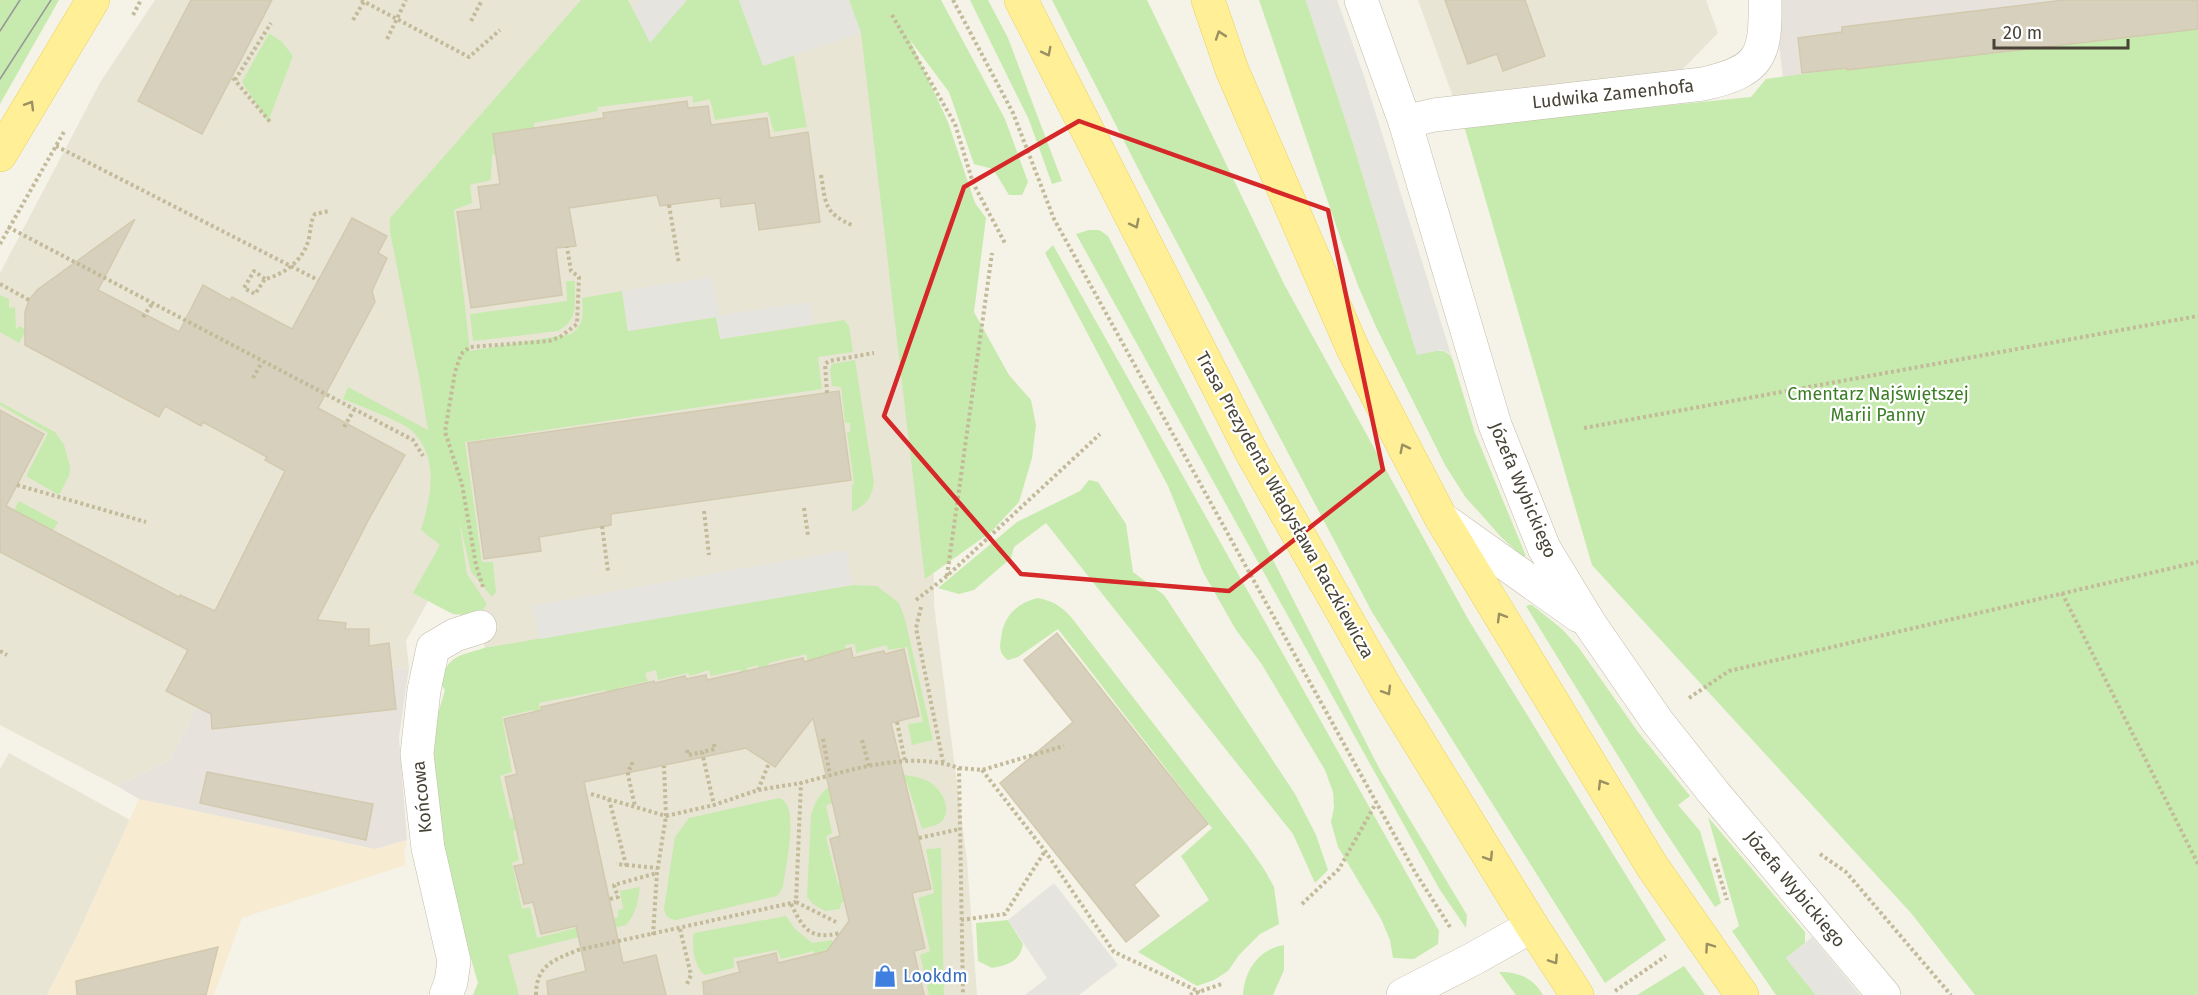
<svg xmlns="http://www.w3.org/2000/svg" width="2198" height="995" font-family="'Fira Sans',sans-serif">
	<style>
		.residential { fill: #e9e5d5 }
		.commercial { fill: #f7ecd1 }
		.industrial { fill: #e7e3dc }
		.green { fill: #c7ebae }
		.parking { fill: #e5e4df }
		.building { fill: #d7d0bc; stroke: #d2c9af; stroke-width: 1.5 }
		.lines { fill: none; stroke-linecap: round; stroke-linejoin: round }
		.minor-casing { stroke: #c1bca9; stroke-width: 34 }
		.major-casing { stroke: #ead35f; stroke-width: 34 }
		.path { stroke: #c3ba9a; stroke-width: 4; stroke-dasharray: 3 3; stroke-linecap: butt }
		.minor { stroke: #fff; stroke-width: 33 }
		.major { stroke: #ffef96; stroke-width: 33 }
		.tram { stroke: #979797; stroke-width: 1.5 }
		.oneway { stroke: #9a9061 }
		.marked { fill: none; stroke: #d62828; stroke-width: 4.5; stroke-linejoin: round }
		.labels { text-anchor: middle; stroke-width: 4.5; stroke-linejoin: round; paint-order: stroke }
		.street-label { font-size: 18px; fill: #484336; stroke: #fff }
		.park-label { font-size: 18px; fill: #3b7e25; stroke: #fff }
		.shop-label { font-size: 18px; fill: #366cbe; stroke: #fff; text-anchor: start }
	</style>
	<rect width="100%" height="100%" fill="#f5f2e7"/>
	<g class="residential">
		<path d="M155,0H864L909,426L934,578V605L967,861L977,995H473L478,983L442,856L487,658L478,616L453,614L428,601L406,641L409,668L207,687L170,760L117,786L0,725V273L101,81Z"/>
		<path d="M1418,0H1706L1718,33L1682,70L1453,97Z"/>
		<path d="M9,753L130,820L76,938L47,995H0V769Z"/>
	</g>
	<path class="commercial" d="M139,799L375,849L407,840L404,852L406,865L242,918L214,995H47L76,938Z"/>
	<g class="industrial">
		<path d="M1774,0H2198V33L1783,79Z"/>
		<path d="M409,668L399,737L407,840L375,849L139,799L117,786L170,760L207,687Z"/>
	</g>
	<g class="green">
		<path d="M0,0H59L0,104Z"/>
		<path d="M581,0H628L650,42L687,0H739L763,65L794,55L807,127L774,132L768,112L715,120L710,99L693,103L692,96L597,107L598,111L534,123V145L492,155L491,180L470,185L472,203L454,210L470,351L571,334C585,324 583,314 582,298L622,291L628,331L717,317L721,339L844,320L849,326L853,352L818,357L822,389L465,442L482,562H493L496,592L492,597L471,572L459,520L467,574L487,604L478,616L453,614L413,593L440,545L421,530C431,496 440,457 411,430C401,421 357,405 343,399L348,387L428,430L420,382L390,232V218Z"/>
		<path d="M849,0H941L1005,119L1028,182L1022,195H1009L993,169L974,164L949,92L910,40L948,122L975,203L986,218L974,312L1009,375L1031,400L1036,425L1032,458L1019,502L991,532L925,579L861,33Z"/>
		<path d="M970,0H988L1008,38L1062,181L1052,184L1029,120Z"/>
		<path d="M1052,0H1147L1284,284L1468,619L1666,940L1605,983L1372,612L1145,182Z"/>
		<path d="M1259,0H1306L1353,143L1417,354C1429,353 1444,345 1452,358L1475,433L1526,556H1522L1501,537L1479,512L1466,498L1445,465L1377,329L1359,288L1341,240Z"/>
		<path d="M2198,29V995H1975L1911,913L1592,565L1464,126L1751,97L1766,79L1847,68L1848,70Z"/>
		<path d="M269,33L282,42L293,56L268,122L242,82Z"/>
		<path d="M1089,230H1099L1108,236L1379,768L1467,915L1466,928L1440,890L1076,234Z"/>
		<path d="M1053,245L1439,931L1438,944L1414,959L1393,958L1390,940L1381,919L1338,847L1331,822L1334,807L1333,792L1325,770L1261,663L1236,630L1203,572L1168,486L1045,253Z"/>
		<path d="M566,281H575C574,303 580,319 558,331L473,341L470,314L567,301Z"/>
		<path d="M0,295L9,299V308L15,307L16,329L20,326L26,330L19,343L0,332Z"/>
		<path d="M855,360L874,482C872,498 866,505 852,512V485L854,484L847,432H850V423H845L841,387L832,386L830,369L832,364Z"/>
		<path d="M0,402L55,432L64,445L70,466L69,476L59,495L26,476L48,433L0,405Z"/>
		<path d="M1089,480L1098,482L1126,524L1133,572L1164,595L1295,794L1316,835L1328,870L1315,883L1293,834L1046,523L1014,547L1011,558L974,590L959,594L938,588L1017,522L1080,491Z"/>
		<path d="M19,501L58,522L32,567L0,535Z"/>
		<path d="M852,585L877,586L899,603L905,619L933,740L912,745L908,724L923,722L907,647L888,650L887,645L856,653L855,644L845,645L847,655L809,669L806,654L769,663L763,674H760L758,665L747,668L749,677L739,670L711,676L709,670L690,676L688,673L658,680L656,670L645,673L648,681L619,688L617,691L608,694L606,690L539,703L541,716L535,717L533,710L502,717L512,772L500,776L510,819L513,818L516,830L513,831L519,860L512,863L522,909L530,907L537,938L618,917V910L623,909L620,891L640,887C638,902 636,914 626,925L508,955L519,995H473L478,983L442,856L432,751L437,717L445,690L440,683C448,655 459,656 484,648Z"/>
		<path d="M1038,598C1053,601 1061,606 1071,617L1248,846L1264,869L1274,887L1279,924L1260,934L1239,955L1228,971L1214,980L1197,986L1138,952L1209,900L1181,856L1212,828L1058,629L1018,657L1008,660C1000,654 999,648 1001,639C1003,617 1016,603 1038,598Z"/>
		<path d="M1529,605H1532L1562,629L1579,648L1638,732L1690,796L1678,805L1700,831L1721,903L1715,907L1655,816L1526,606Z"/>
		<path d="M897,774C908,775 920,777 930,782C942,790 954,811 940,823C935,826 927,827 922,829L907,783L826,805L832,833L826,837L838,884L845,882L849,899L841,903L840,909L825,911L813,904L807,897L811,815C815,802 820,792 832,785Z"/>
		<path d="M779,798C801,803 785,869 783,887L777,896L676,920C668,919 665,916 664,908L675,837L689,818Z"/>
		<path d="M1708,817L1805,932V943L1786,958L1816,995H1776L1732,931L1739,926Z"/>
		<path d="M941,848L944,995H929L920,955L930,951L918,898L934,893L926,849Z"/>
		<path d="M786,916L794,928L812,943L832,940L835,953L814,956V951L781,959L777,950L734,958V968L705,975C694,967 691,946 694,933Z"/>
		<path d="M1008,920L1023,944C1020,961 1009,965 992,968L978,961L976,923Z"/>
		<path d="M1284,945V970L1273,995H1243C1244,971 1259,949 1284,945Z"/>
		<path d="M1684,966L1705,995H1637Z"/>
		<path d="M1499,972C1519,972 1533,978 1543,995H1516Z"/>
	</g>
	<g class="parking">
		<path d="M640,0H687L650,43L633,9Z"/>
		<path d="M739,0H849L861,33L763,66Z"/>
		<path d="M1306,0H1337L1364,76L1453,361L1449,353L1441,350L1417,355L1353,143Z"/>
		<path d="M712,277L719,315L810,302L813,324L720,339L716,317L628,331L622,291Z"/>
		<path d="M846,550L852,585L540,639L532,606Z"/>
		<path d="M1054,883L1118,965L1079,995H1025L1047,978L1008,920Z"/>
		<path d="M1812,937L1860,995H1816L1786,958Z"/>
	</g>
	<g class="building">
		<path d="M191,0H272L202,134L138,101Z"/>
		<path d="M1445,0H1525L1545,56L1503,71L1497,54L1468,64Z"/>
		<path d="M2064,0H2198V29L1847,70V68L1802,73L1798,38L1842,32V27Z"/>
		<path d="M687,101L688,108L708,106L711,125L767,118L770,138L808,132L820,222L759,230L755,203L721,207L720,198L660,206L657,195L569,208L576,246L556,248L562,295L471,308L457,212L481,209L478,187L500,184L493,134L604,118L603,113Z"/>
		<path d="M352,218L387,236L378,253L387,258L372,291L375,302L318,408L405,455L370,517L317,620L346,623L345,629H369V646L389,643L396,709L212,729L211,714L166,691L188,650L0,552V410L44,434L6,506L179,597L180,595L215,611L285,471L265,460L267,457L203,422L201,426L165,406L159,417L25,345V312L29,300L37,290L135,219L98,290L179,332L203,285L230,300L232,297L292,329Z"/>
		<path d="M839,391L851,480L611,514V525L539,537L541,551L484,559L468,443Z"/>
		<path d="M1057,633L1208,824L1134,885L1159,916L1126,942L1000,783L1073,722L1024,660Z"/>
		<path d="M851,648L853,658L884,651L885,654L904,649L919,716L891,723L931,889L912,893L925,948L914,951L924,995H704L703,982L740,972L737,962L776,953L778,963L827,951L849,921L830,839L840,836L813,718L775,767L746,748L584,782L623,963L656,955L666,995H548L547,981L586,971L576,926L541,934L533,902L524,904L514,866L524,864L505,777L517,774L504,719L542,710L541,707L654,681L655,683L685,676L686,679L706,675L707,680L803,658L804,662Z"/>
		<path d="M207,772L373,804L366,840L200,803Z"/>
		<path d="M218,947L206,995H77L76,981Z"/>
	</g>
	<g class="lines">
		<g class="minor-casing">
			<g id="minor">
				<path d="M1361,0L1405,122L1495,425L1544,548L1590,624L1657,721L1714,793L1884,995"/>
				<path d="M1405,122L1434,115L1703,84C1761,71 1766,56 1765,0"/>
				<path d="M1441,518L1579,616"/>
				<path d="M446,995L451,982L454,961L428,848L417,754L424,690L433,648L455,635L480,627"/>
				<path d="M1403,995L1473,959L1532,926"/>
			</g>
		</g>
		<g class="major-casing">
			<g id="major">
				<path d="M1021,0L1252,453L1387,690L1532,926L1577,995"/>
				<path d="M1208,0L1232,70L1353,349L1441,518L1652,866L1742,995"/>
				<path d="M0,155L93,0"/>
			</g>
		</g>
		<g class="path">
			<path d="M361,0L469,57L500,30"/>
			<path d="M953,0L1013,113L1054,219L1376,802L1415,872L1450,927"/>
			<path d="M133,15L141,0"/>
			<path d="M892,15L955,124L973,183L1006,245"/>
			<path d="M353,20L365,0"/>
			<path d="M471,21L482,0"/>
			<path d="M387,39L406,0"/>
			<path d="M233,78L271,123"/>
			<path d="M235,80L271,23"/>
			<path d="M56,146L318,280"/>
			<path d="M821,175C826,205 824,213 854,226"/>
			<path d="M669,205L679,264"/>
			<path d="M8,227L413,440L423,456"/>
			<path d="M0,244L65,130"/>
			<path d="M265,279L254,271L244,288L255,294L265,279C285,274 304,260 309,238C311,229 310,222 315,214L329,211"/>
			<path d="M0,284L29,300"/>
			<path d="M143,317L152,304"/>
			<path d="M253,378L262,362"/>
			<path d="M827,393L825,364L829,361L874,353"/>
			<path d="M344,427L354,410"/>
			<path d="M1584,428L2198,316"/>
			<path d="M17,485L146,522"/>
			<path d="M804,508L808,535"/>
			<path d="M704,511L709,555"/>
			<path d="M602,526L608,571"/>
			<path d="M947,576L992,253"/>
			<path d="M483,587L476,565L462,484L445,432L455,372L461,354L470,347L549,341L560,337L577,324L579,277L571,271L567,247"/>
			<path d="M2062,593L2198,864"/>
			<path d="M916,600L947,576L1100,434"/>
			<path d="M921,607L916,628L943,762"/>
			<path d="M0,651L7,655"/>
			<path d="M1689,698L1729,671L2198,562"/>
			<path d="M897,722L905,761"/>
			<path d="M823,739L830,775"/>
			<path d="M862,740L869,766"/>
			<path d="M714,744L715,749L702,752L714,805"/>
			<path d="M687,750L688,755L702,752"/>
			<path d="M632,762V767L629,769L628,775L635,806"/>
			<path d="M959,768L982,770L1064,746"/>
			<path d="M982,770L1045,851L1114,952L1200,992"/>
			<path d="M758,790L769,763"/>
			<path d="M591,794L666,816L664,766"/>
			<path d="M609,799L626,865L616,864"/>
			<path d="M919,838L960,829"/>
			<path d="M1820,854L1846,872L1951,995"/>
			<path d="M1714,858L1727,900"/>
			<path d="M626,865L658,868"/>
			<path d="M610,899L618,897L614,885L657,873"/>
			<path d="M796,902L836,922"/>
			<path d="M791,904C804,930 810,940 840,933"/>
			<path d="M1302,904L1339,869L1376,803"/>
			<path d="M961,920L1005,914L1045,851"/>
			<path d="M680,929L691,975L686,986"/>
			<path d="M653,935L657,873L666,816L714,805L758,790L801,783"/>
			<path d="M1615,991L1666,956"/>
			<path d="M536,995C536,965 554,960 578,950L796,902L801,783C852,770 908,750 959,768L963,995"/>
			<path d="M1190,995L1224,983"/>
		</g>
		<use href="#minor" class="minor"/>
		<use href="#major" class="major"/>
		<g class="tram">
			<path d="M0,31L20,0"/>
			<path d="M0,79L51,0"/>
		</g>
	</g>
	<defs><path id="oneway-chevron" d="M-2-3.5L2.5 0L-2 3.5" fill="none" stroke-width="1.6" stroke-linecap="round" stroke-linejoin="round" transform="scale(1.5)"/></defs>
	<g class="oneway">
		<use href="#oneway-chevron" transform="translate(1220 35) rotate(-109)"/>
		<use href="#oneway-chevron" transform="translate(1047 52) rotate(63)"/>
		<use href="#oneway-chevron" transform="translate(30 105) rotate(-59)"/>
		<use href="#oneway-chevron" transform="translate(1135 224) rotate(63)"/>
		<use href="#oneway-chevron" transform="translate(1404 448) rotate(-117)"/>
		<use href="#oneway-chevron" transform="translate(1501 617) rotate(-121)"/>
		<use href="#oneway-chevron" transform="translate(1387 691) rotate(59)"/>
		<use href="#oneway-chevron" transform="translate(1602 784) rotate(-121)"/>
		<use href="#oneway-chevron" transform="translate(1489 857) rotate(58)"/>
		<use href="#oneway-chevron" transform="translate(1709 947) rotate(-125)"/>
		<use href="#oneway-chevron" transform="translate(1554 960) rotate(57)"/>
	</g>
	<path class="marked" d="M1079,121L1328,210L1383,470L1229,591L1021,574L884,416L964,187Z"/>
	<defs>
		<g id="shop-bare" transform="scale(1.8)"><path d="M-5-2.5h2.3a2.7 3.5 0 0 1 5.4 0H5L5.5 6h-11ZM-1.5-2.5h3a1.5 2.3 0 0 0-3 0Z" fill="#3f7fe0" stroke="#fff" stroke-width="2.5" paint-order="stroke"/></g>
	</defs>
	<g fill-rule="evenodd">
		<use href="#shop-bare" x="885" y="976"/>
	</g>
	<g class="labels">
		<g class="street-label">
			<text transform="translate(1613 94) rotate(-6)" y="6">Ludwika Zamenhofa</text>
			<text transform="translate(1523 490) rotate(67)" y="6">Józefa Wybickiego</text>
			<text transform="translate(1285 505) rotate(61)" y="6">Trasa Prezydenta Władysława Raczkiewicza</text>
			<text transform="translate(422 797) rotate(-96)" y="6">Końcowa</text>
			<text transform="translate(1795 889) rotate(50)" y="6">Józefa Wybickiego</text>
		</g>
		<g class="park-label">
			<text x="1878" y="400">Cmentarz Najświętszej<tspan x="1878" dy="21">Marii Panny</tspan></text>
		</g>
		<g class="shop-label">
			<text x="903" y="982">Lookdm</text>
		</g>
	</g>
	<path d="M1994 39v9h134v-9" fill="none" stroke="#484336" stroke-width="3"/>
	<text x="2003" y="39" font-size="18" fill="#484336" stroke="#ffffff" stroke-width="4.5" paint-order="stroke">20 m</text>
</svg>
